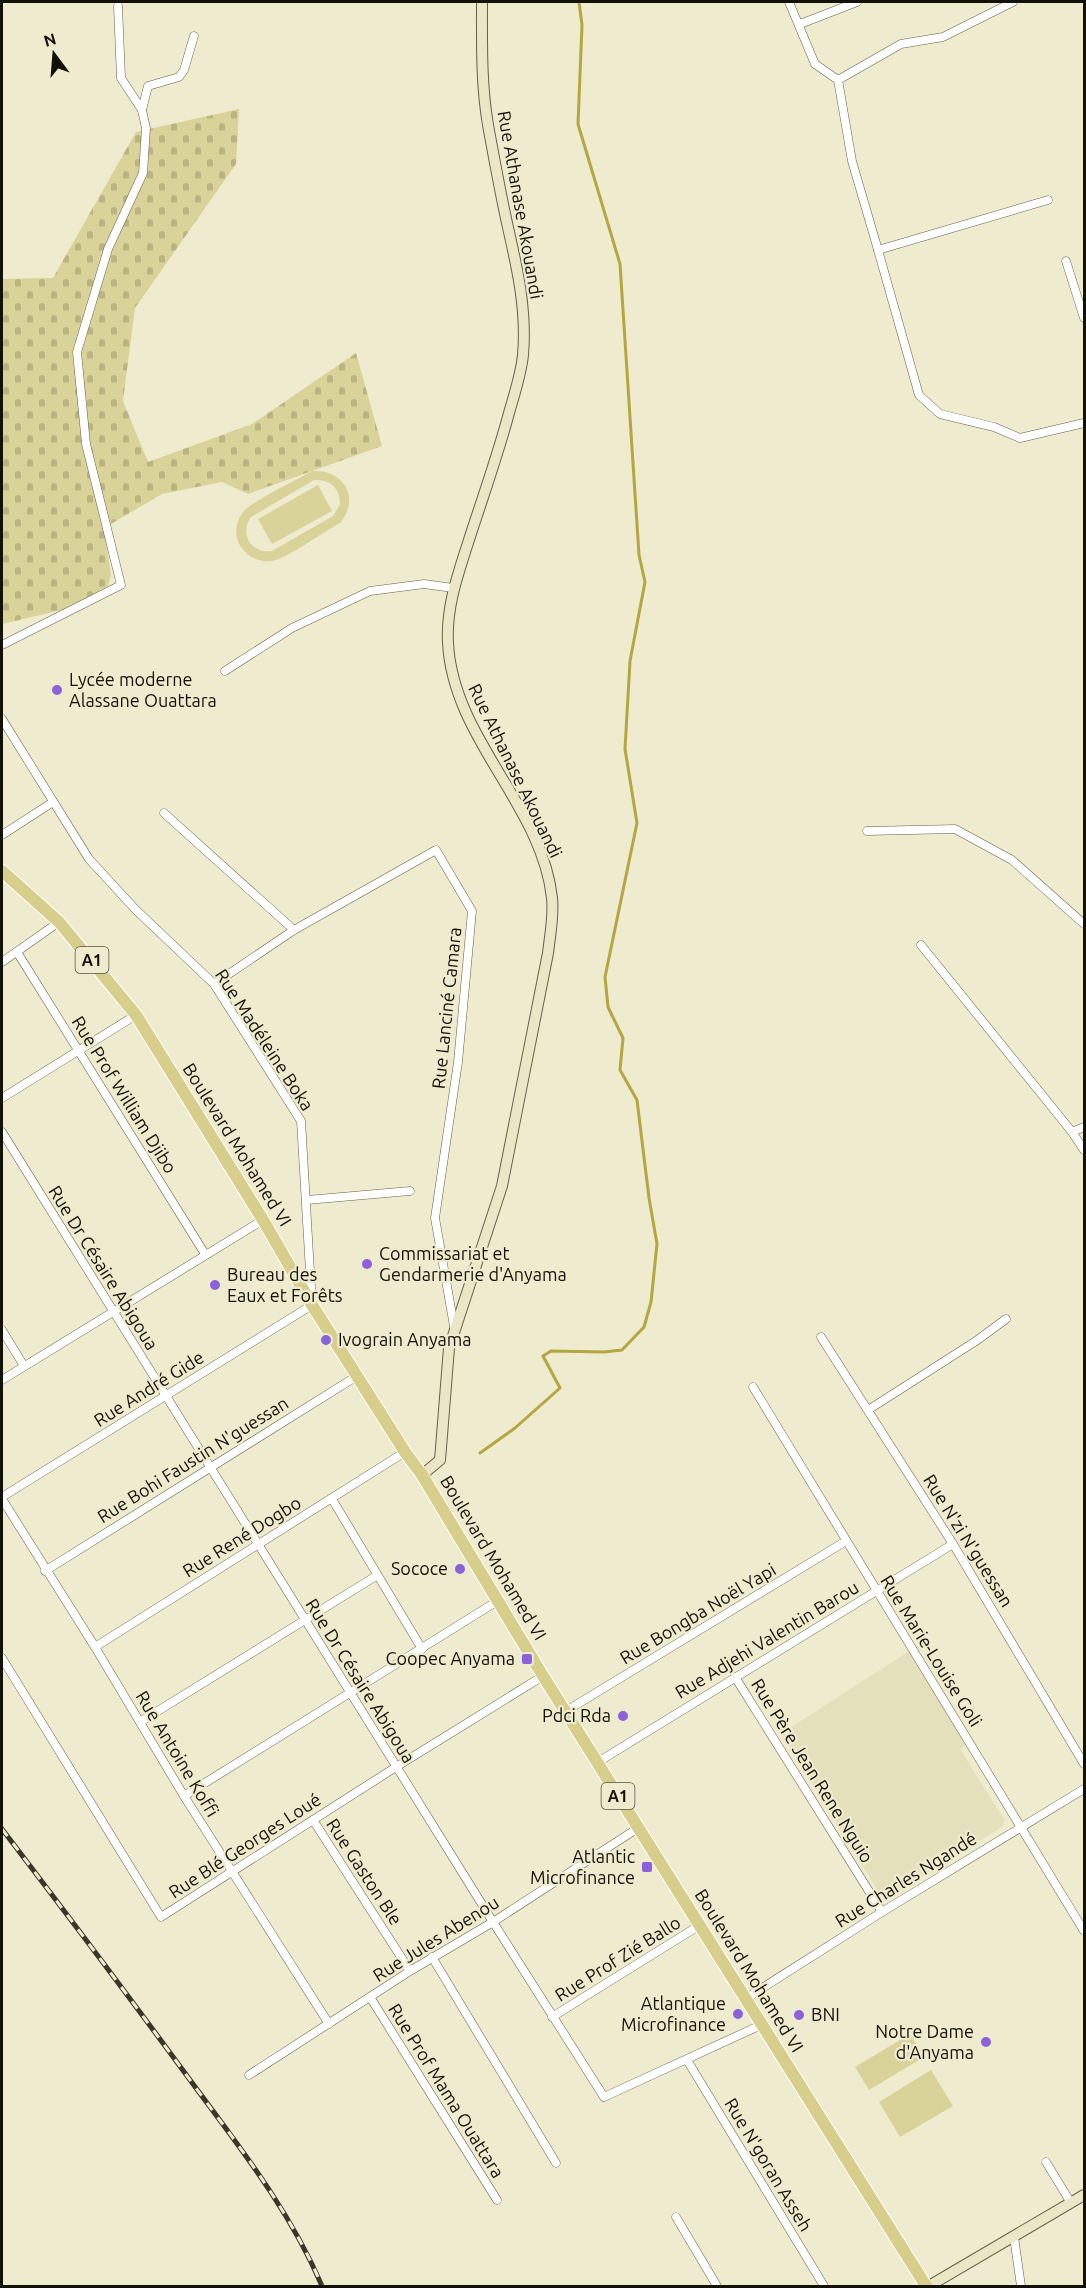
<svg xmlns="http://www.w3.org/2000/svg" width="1086" height="2288" font-family="Ubuntu,sans-serif">
	<style>
		.built { fill: #e5e0bc }
		.grass { fill: #dad399; fill-rule: evenodd }
		.cemetery { fill: url(#cemetery-stones) }
		.lines { fill: none; stroke-linecap: round; stroke-linejoin: round }
		.stream { stroke: #b4a641; stroke-width: 3 }
		.street-casing { stroke: #646148; stroke-width: 9 }
		.secondary-casing { stroke: #646148; stroke-width: 12 }
		.primary-casing { stroke: #fff; stroke-width: 14 }
		.street { stroke: #fff; stroke-width: 8 }
		.secondary { stroke: #ebe6c5; stroke-width: 10 }
		.primary { stroke: #d7ce8b; stroke-width: 12 }
		.rail-casing { stroke: #39372a; stroke-width: 5 }
		.rail { stroke: #efebce; stroke-width: 3; stroke-dasharray: 9; stroke-linecap: butt }
		.poi-dot { fill: #8b61dc; stroke: #efebce; stroke-width: 2 }
		.labels { text-anchor: middle; stroke-width: 4.5; stroke-linejoin: round; paint-order: stroke }
		.shield { fill: #efebce; stroke: #555343; stroke-width: 1.5 }
		.shield-label { font-size: 16px; font-weight: bold; fill: #131208 }
		.street-label { font-size: 18px; fill: #131208; stroke: #efebce }
		.poi-label { font-size: 18px; fill: #131208; stroke: #efebce; text-anchor: end }
	</style>
	<defs>
		<pattern id="cemetery-stones" width="16" height="16" patternUnits="userSpaceOnUse" patternTransform="scale(1.5)"><rect width="16" height="16" fill="#dad399"/><path d="M2 7V4a2 2 0 0 1 4 0v3zM10 15v-3a2 2 0 0 1 4 0v3z" fill="#bab482"/></pattern>
	</defs>
	<rect width="100%" height="100%" fill="#efebce"/>
	<path class="built" d="M911,1650L969,1743L960,1749L1005,1821L1002,1827L887,1898L880,1895L782,1733Z"/>
	<g class="grass">
		<path d="M312,471C344,469 361,498 340,523C322,533 293,554 276,560C260,565 243,555 238,541C234,531 237,519 244,511C254,500 297,480 312,471ZM314,480C330,479 340,488 340,504L333,516L272,551C251,554 239,534 251,517Z"/>
		<path d="M318,485L332,511L272,544L258,519Z"/>
		<path d="M910,2034L924,2057L869,2090L855,2067Z"/>
		<path d="M931,2070L953,2106L900,2137L879,2102Z"/>
	</g>
	<path class="cemetery" d="M239,109L236,164L135,308L123,401L148,462L252,424L356,353L382,446L248,494L222,482L162,494L104,528L111,575L108,586L66,609L2,624V279L53,278L136,132Z"/>
	<g class="lines">
		<path class="stream" d="M480,1453L515,1428L560,1388L543,1356L551,1351L604,1352L622,1350L644,1327L651,1302L657,1244L649,1198L637,1100L620,1070L623,1038L608,1007L605,977L637,823L625,749L630,661L645,582L639,555L620,264L578,124L582,25L579,2"/>
		<g class="street-casing">
			<g id="street">
				<path d="M789,2L815,64L838,80L852,161L878,250L1048,200"/>
				<path d="M800,24L857,2"/>
				<path d="M838,80L901,44L943,37L1013,2"/>
				<path d="M142,110L148,86L179,77L184,70L194,36"/>
				<path d="M878,250L919,395L940,414L994,427L1020,438L1084,423"/>
				<path d="M1066,261L1084,318"/>
				<path d="M2,645L121,585L86,444L77,352L108,249L143,173L146,128L142,110L121,78L118,6"/>
				<path d="M225,671L292,628L370,591L424,584L453,588"/>
				<path d="M2,719L89,859L135,909L214,984L301,1121L312,1305L2,1497"/>
				<path d="M164,813L294,930"/>
				<path d="M867,831L955,829L1012,860L1084,924"/>
				<path d="M2,835L53,802"/>
				<path d="M921,945L1072,1132"/>
				<path d="M17,952L205,1254"/>
				<path d="M2,962L59,922"/>
				<path d="M214,984L294,930L436,850L472,911L458,1062L435,1218L454,1326"/>
				<path d="M2,1098L136,1015"/>
				<path d="M1084,1127L1072,1132L1084,1150"/>
				<path d="M2,1132L493,1922L604,2097L761,2025"/>
				<path d="M307,1200L410,1191"/>
				<path d="M2,1330L24,1366"/>
				<path d="M821,1337L953,1544L1084,1764"/>
				<path d="M2,1380L263,1220"/>
				<path d="M753,1387L1084,1931"/>
				<path d="M868,1410L976,1341L1006,1319"/>
				<path d="M2,1499L95,1647L184,1796L329,2024"/>
				<path d="M332,1499L422,1649"/>
				<path d="M45,1571L357,1376"/>
				<path d="M95,1647L405,1452"/>
				<path d="M2,1658L161,1917L396,1767L543,1676"/>
				<path d="M735,1677L882,1912"/>
				<path d="M566,1711L846,1541"/>
				<path d="M140,1722L376,1576"/>
				<path d="M598,1762L953,1544"/>
				<path d="M184,1796L499,1600"/>
				<path d="M313,1820L410,1971"/>
				<path d="M432,1957L556,2163"/>
				<path d="M370,1997L497,2200"/>
				<path d="M745,1999L882,1912L1084,1789"/>
				<path d="M552,2017L700,1925"/>
				<path d="M687,2060L824,2286"/>
				<path d="M249,2075L410,1971L493,1922L638,1828"/>
				<path d="M1046,2162L1071,2203"/>
				<path d="M676,2217L717,2286"/>
				<path d="M1014,2237L1021,2286"/>
			</g>
		</g>
		<g class="secondary-casing">
			<g id="secondary">
				<path d="M422,1475L440,1460L449,1348L502,1186L548,953C550,935 554,916 552,898C542,805 453,739 448,643C446,609 457,577 467,546C481,502 497,458 509,413C514,395 521,375 523,355C527,310 517,267 507,223C500,191 494,158 488,125C481,84 482,43 482,2"/>
				<path d="M929,2286L1084,2195"/>
			</g>
		</g>
		<g class="primary-casing">
			<path id="primary" d="M2,871L59,922L136,1015L263,1220L312,1305L405,1452L422,1475L543,1676L926,2286"/>
		</g>
		<use href="#street" class="street"/>
		<use href="#secondary" class="secondary"/>
		<use href="#primary" class="primary"/>
		<g class="rail-casing">
			<path id="rail" d="M2,1829C66,1913 130,1998 193,2084C241,2149 290,2211 322,2286"/>
		</g>
		<use href="#rail" class="rail"/>
	</g>
	<g class="poi-dot">
		<circle cx="57" cy="690" r="6"/>
		<circle cx="367" cy="1264" r="6"/>
		<circle cx="215" cy="1285" r="6"/>
		<circle cx="326" cy="1340" r="6"/>
		<circle cx="460" cy="1569" r="6"/>
		<rect x="521" y="1653" width="12" height="12" rx="3"/>
		<circle cx="623" cy="1716" r="6"/>
		<rect x="641" y="1861" width="12" height="12" rx="3"/>
		<circle cx="738" cy="2014" r="6"/>
		<circle cx="799" cy="2015" r="6"/>
		<circle cx="986" cy="2042" r="6"/>
	</g>
	<g class="labels">
		<g class="shield">
			<rect x="75.5" y="947" width="33" height="26" rx="4.5"/>
			<rect x="601.5" y="1783" width="33" height="26" rx="4.5"/>
		</g>
		<g class="shield-label">
			<text x="92" y="966">A1</text>
			<text x="618" y="1802">A1</text>
		</g>
		<g class="street-label">
			<text transform="translate(520 205) rotate(80)" y="6">Rue Athanase Akouandi</text>
			<text transform="translate(515 771) rotate(64)" y="6">Rue Athanase Akouandi</text>
			<text transform="translate(447 1008) rotate(-84)" y="6">Rue Lanciné Camara</text>
			<text transform="translate(264 1040) rotate(57)" y="6">Rue Madéleine Boka</text>
			<text transform="translate(124 1095) rotate(58)" y="6">Rue Prof William Djibo</text>
			<text transform="translate(237 1145) rotate(58)" y="6">Boulevard Mohamed VI</text>
			<text transform="translate(103 1268) rotate(58)" y="6">Rue Dr Césaire Abigoua</text>
			<text transform="translate(149 1389) rotate(-32)" y="6">Rue André Gide</text>
			<text transform="translate(193 1460) rotate(-32)" y="6">Rue Bohi Faustin N'guessan</text>
			<text transform="translate(242 1537) rotate(-32)" y="6">Rue René Dogbo</text>
			<text transform="translate(968 1541) rotate(58)" y="6">Rue N'zi N'guessan</text>
			<text transform="translate(493 1558) rotate(59)" y="6">Boulevard Mohamed VI</text>
			<text transform="translate(698 1614) rotate(-31)" y="6">Rue Bongba Noël Yapi</text>
			<text transform="translate(767 1640) rotate(-31)" y="6">Rue Adjehi Valentin Barou</text>
			<text transform="translate(931 1651) rotate(58)" y="6">Rue Marie-Louise Goli</text>
			<text transform="translate(360 1681) rotate(58)" y="6">Rue Dr Césaire Abigoua</text>
			<text transform="translate(177 1754) rotate(59)" y="6">Rue Antoine Koffi</text>
			<text transform="translate(812 1771) rotate(58)" y="6">Rue Père Jean Rene Nguio</text>
			<text transform="translate(245 1846) rotate(-33)" y="6">Rue Blé Georges Loué</text>
			<text transform="translate(364 1872) rotate(57)" y="6">Rue Gaston Ble</text>
			<text transform="translate(906 1880) rotate(-32)" y="6">Rue Charles Ngandé</text>
			<text transform="translate(436 1939) rotate(-32)" y="6">Rue Jules Abenou</text>
			<text transform="translate(618 1959) rotate(-32)" y="6">Rue Prof Zié Ballo</text>
			<text transform="translate(749 1971) rotate(58)" y="6">Boulevard Mohamed VI</text>
			<text transform="translate(446 2091) rotate(58)" y="6">Rue Prof Mama Ouattara</text>
			<text transform="translate(768 2165) rotate(59)" y="6">Rue N'goran Asseh</text>
		</g>
		<g class="poi-label">
			<text x="69" y="686" text-anchor="start">Lycée moderne<tspan x="69" dy="21">Alassane Ouattara</tspan></text>
			<text x="379" y="1260" text-anchor="start">Commissariat et<tspan x="379" dy="21">Gendarmerie d'Anyama</tspan></text>
			<text x="227" y="1281" text-anchor="start">Bureau des<tspan x="227" dy="21">Eaux et Forêts</tspan></text>
			<text x="338" y="1346" text-anchor="start">Ivograin Anyama</text>
			<text x="448" y="1575">Sococe</text>
			<text x="515" y="1665">Coopec Anyama</text>
			<text x="611" y="1722">Pdci Rda</text>
			<text x="635" y="1863">Atlantic<tspan x="635" dy="21">Microfinance</tspan></text>
			<text x="726" y="2010">Atlantique<tspan x="726" dy="21">Microfinance</tspan></text>
			<text x="811" y="2021" text-anchor="start">BNI</text>
			<text x="974" y="2038">Notre Dame<tspan x="974" dy="21">d'Anyama</tspan></text>
		</g>
	</g>
	<rect width="1086" height="2288" fill="none" stroke="#131208" stroke-width="6"/>
	<g transform="translate(54 54) rotate(344)" stroke="#efebce" stroke-width="4.5" paint-order="stroke">
	<path d="M0-4.5L10 22L0 15L-10 22Z" fill="#131208"/>
	<text y="-9" font-size="16" font-weight="bold" text-anchor="middle" fill="#131208">N</text>
	</g>
</svg>
